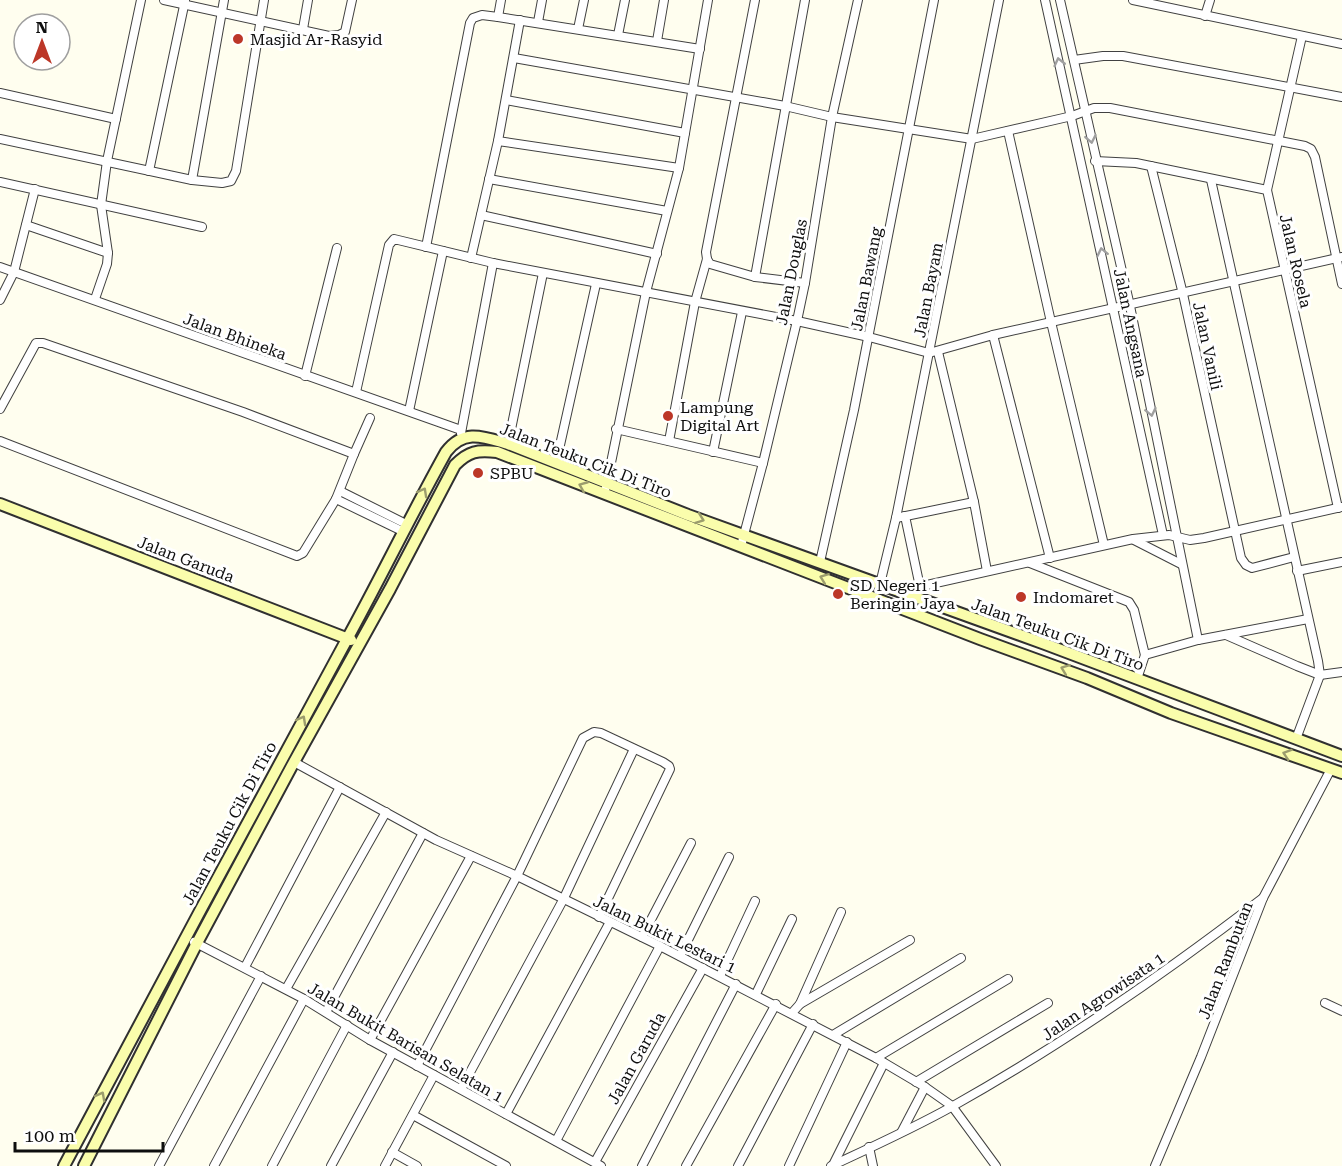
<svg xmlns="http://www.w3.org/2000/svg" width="1342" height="1166" font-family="'Roboto Serif',serif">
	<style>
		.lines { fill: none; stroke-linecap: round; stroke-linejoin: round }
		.street-casing { stroke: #414141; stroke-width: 10 }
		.secondary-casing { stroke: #303030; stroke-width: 14 }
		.street { stroke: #fff; stroke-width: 8 }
		.secondary { stroke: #fafdac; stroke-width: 10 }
		.oneway { stroke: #9f9f9f }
		.oneway2 { stroke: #9c9d6d }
		.poi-dot { fill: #bc3728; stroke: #fff; stroke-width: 2 }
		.labels { text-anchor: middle; stroke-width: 6; stroke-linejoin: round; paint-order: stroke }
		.poi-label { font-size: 16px; fill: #0e0e0e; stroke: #fff; text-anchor: start }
		.street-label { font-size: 16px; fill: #0e0e0e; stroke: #fff }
	</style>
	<rect width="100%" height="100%" fill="#fffeef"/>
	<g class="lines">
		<g class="street-casing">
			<g id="street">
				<path d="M164,0L329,36L339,35L345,32L352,0"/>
				<path d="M1045,0L1163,535"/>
				<path d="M1060,0L1130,306L1198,640"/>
				<path d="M1133,0L1342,44"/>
				<path d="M1205,16L1210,0"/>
				<path d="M498,17L501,0"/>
				<path d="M538,22L542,0"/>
				<path d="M303,29L308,0"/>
				<path d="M578,29L584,0"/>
				<path d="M618,35L625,0"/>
				<path d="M657,41L664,0"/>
				<path d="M514,58L785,106L832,117L972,139L1072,116L1094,108H1110L1305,146L1311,149L1315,157L1342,284"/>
				<path d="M1074,60L1103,56H1123L1342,97"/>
				<path d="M0,93L116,119"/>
				<path d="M506,100L685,133"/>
				<path d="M1008,131L1051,322L1104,545"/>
				<path d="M0,139L192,180L222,183L231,181L236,171L264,0"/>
				<path d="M498,141L679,168"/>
				<path d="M1095,161L1136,163L1267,190L1338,508"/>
				<path d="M1151,166L1183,294L1241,558L1246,565L1252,568L1294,557"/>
				<path d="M149,171L185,1"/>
				<path d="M489,179L667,211"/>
				<path d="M192,180L224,0"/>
				<path d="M1211,180L1318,661L1320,675L1296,739"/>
				<path d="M0,182L202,227"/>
				<path d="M1267,190L1302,36"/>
				<path d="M481,215L657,254"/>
				<path d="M26,225L108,253"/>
				<path d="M426,247L470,23L473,18L482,15L498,17L700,49"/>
				<path d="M471,258L498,141L520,20"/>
				<path d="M707,259L710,264L755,277L805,283"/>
				<path d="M0,267L461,430"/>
				<path d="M755,277L805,0"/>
				<path d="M95,299L107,264L108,253L101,205L107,161L141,0"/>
				<path d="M0,300L14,272L35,189"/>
				<path d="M993,335L1050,558"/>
				<path d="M938,352L974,502L987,571"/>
				<path d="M305,376L337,248"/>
				<path d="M356,392L389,245L394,239L493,263L797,321L869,337L929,353L993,335L1342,257"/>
				<path d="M0,409L36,343H43L243,412L354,454L336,499L303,553L297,556L0,441"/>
				<path d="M409,411L443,251"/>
				<path d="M616,429L763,463"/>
				<path d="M461,433L493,263"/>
				<path d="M669,441L695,302L707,259L706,252L755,0"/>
				<path d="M508,444L543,273"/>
				<path d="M713,452L742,312"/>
				<path d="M354,454L370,418"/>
				<path d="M556,463L596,284"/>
				<path d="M606,487L646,292L679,168L708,0"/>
				<path d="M340,491L406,524"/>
				<path d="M336,499L402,531"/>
				<path d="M905,516L920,587"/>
				<path d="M896,518L974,502"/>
				<path d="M1134,540L1181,564"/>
				<path d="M741,546L763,463L797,321L805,283L832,117L858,0"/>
				<path d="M820,562L854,410L934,0"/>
				<path d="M1030,563L1129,602L1134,610L1145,655"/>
				<path d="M1297,571L1342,562"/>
				<path d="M880,584L896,518L999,0"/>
				<path d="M900,591L1133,539L1169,535L1190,540L1204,538L1342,507"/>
				<path d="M1226,635L1297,666L1320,675L1342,672"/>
				<path d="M1137,679L1145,655L1198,640L1308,619"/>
				<path d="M294,762L436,840L517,876L660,946L876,1058L925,1087L952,1106L996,1166"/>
				<path d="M642,937L691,843"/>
				<path d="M194,942L304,999L370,1040L601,1166"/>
				<path d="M680,956L729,857"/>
				<path d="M245,967L340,787"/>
				<path d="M720,976L755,901"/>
				<path d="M286,989L386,812"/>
				<path d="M756,994L792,919"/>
				<path d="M1325,1003L1342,1011"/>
				<path d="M800,1004L910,940"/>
				<path d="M326,1012L423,833"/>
				<path d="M792,1013L800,1004L841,912"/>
				<path d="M833,1035L961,958"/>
				<path d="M370,1040L471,856"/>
				<path d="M876,1058L1008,979"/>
				<path d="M417,1066L517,876L583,738L594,732L601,733L663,762L669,766L670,769L599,917"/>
				<path d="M916,1082L1048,1003"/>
				<path d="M461,1089L563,900L634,749"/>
				<path d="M506,1114L610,922"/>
				<path d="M413,1115L506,1166"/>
				<path d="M902,1131L925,1087"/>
				<path d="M556,1141L660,946"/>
				<path d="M869,1147L873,1166"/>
				<path d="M392,1152L417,1166"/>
				<path d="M595,1162L703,968"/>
				<path d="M833,1165L884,1063"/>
				<path d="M159,1166L261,976"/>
				<path d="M214,1166L304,999"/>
				<path d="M272,1166L347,1025"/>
				<path d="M331,1166L393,1052"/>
				<path d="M385,1166L434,1075"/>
				<path d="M642,1166L736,984"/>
				<path d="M686,1166L776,1004"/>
				<path d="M738,1166L813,1024"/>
				<path d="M789,1166L847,1042"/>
				<path d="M831,1166C872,1147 914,1128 953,1106C1062,1045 1164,974 1263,898"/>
				<path d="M1155,1166L1201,1057L1263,898L1331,769"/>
			</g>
		</g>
		<g class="secondary-casing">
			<g id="secondary">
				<path d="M0,504L351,640"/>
				<path d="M64,1166C157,990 251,816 346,641C380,579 411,515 446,452C464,428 484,437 508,444L688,515L1045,644L1342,756"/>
				<path d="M84,1166L197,943L294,762L390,589L455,465C469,451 477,450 497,452L980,639L1087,678L1171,713L1342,773"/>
			</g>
		</g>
		<use href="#street" class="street"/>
		<use href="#secondary" class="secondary"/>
	</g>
	<defs><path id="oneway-chevron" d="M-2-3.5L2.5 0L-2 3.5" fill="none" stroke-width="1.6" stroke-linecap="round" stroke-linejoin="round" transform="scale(1.5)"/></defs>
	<g class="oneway">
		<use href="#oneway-chevron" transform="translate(1059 62) rotate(-103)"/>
		<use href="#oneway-chevron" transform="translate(1091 139) rotate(79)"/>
		<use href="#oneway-chevron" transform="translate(1102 252) rotate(-102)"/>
		<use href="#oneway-chevron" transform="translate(1151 412) rotate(78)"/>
	</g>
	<g class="oneway2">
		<use href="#oneway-chevron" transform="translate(583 486) rotate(-158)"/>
		<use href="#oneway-chevron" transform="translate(423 492) rotate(-61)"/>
		<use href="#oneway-chevron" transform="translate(700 519) rotate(20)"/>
		<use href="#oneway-chevron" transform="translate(824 578) rotate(-159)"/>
		<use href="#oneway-chevron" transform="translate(1065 669) rotate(-159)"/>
		<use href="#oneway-chevron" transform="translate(302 720) rotate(-61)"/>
		<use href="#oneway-chevron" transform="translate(1287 754) rotate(-162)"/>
		<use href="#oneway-chevron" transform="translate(101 1096) rotate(-62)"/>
	</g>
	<g class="poi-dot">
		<circle cx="238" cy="39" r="6"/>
		<circle cx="668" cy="416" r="6"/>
		<circle cx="478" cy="473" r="6"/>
		<circle cx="838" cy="594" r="6"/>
		<circle cx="1021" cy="597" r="6"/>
	</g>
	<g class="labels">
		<g class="poi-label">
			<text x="250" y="45">Masjid Ar-Rasyid</text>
			<text x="680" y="413">Lampung<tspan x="680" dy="18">Digital Art</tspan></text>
			<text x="490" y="479">SPBU</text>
			<text x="850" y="591">SD Negeri 1<tspan x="850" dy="18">Beringin Jaya</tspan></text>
			<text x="1033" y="603">Indomaret</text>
		</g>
		<g class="street-label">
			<text transform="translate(1296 261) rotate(77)" y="6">Jalan Rosela</text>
			<text transform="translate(791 272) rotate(-79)" y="6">Jalan Douglas</text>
			<text transform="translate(866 279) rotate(-79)" y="6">Jalan Bawang</text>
			<text transform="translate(928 290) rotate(-79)" y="6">Jalan Bayam</text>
			<text transform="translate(1131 323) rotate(78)" y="6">Jalan Angsana</text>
			<text transform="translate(235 336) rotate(20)" y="6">Jalan Bhineka</text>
			<text transform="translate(1208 346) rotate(78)" y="6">Jalan Vanili</text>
			<text transform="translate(586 460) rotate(21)" y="6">Jalan Teuku Cik Di Tiro</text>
			<text transform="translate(186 559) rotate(21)" y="6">Jalan Garuda</text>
			<text transform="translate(1058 634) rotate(20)" y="6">Jalan Teuku Cik Di Tiro</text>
			<text transform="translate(229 823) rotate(-62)" y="6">Jalan Teuku Cik Di Tiro</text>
			<text transform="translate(665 934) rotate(26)" y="6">Jalan Bukit Lestari 1</text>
			<text transform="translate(1225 960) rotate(-69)" y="6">Jalan Rambutan</text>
			<text transform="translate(1103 996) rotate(-34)" y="6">Jalan Agrowisata 1</text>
			<text transform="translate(406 1042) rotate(30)" y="6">Jalan Bukit Barisan Selatan 1</text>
			<text transform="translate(636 1058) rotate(-61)" y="6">Jalan Garuda</text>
		</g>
	</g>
	<g transform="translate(42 42)"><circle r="28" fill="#ffffff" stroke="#9f9f9f" stroke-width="1.5"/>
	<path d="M0-4.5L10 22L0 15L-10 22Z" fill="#bc3728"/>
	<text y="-9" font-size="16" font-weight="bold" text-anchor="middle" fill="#0e0e0e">N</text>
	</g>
	<path d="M15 1142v9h148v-9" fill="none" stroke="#0e0e0e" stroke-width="3"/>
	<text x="24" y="1142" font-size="18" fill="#0e0e0e" stroke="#ffffff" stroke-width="4.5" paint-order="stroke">100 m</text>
</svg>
